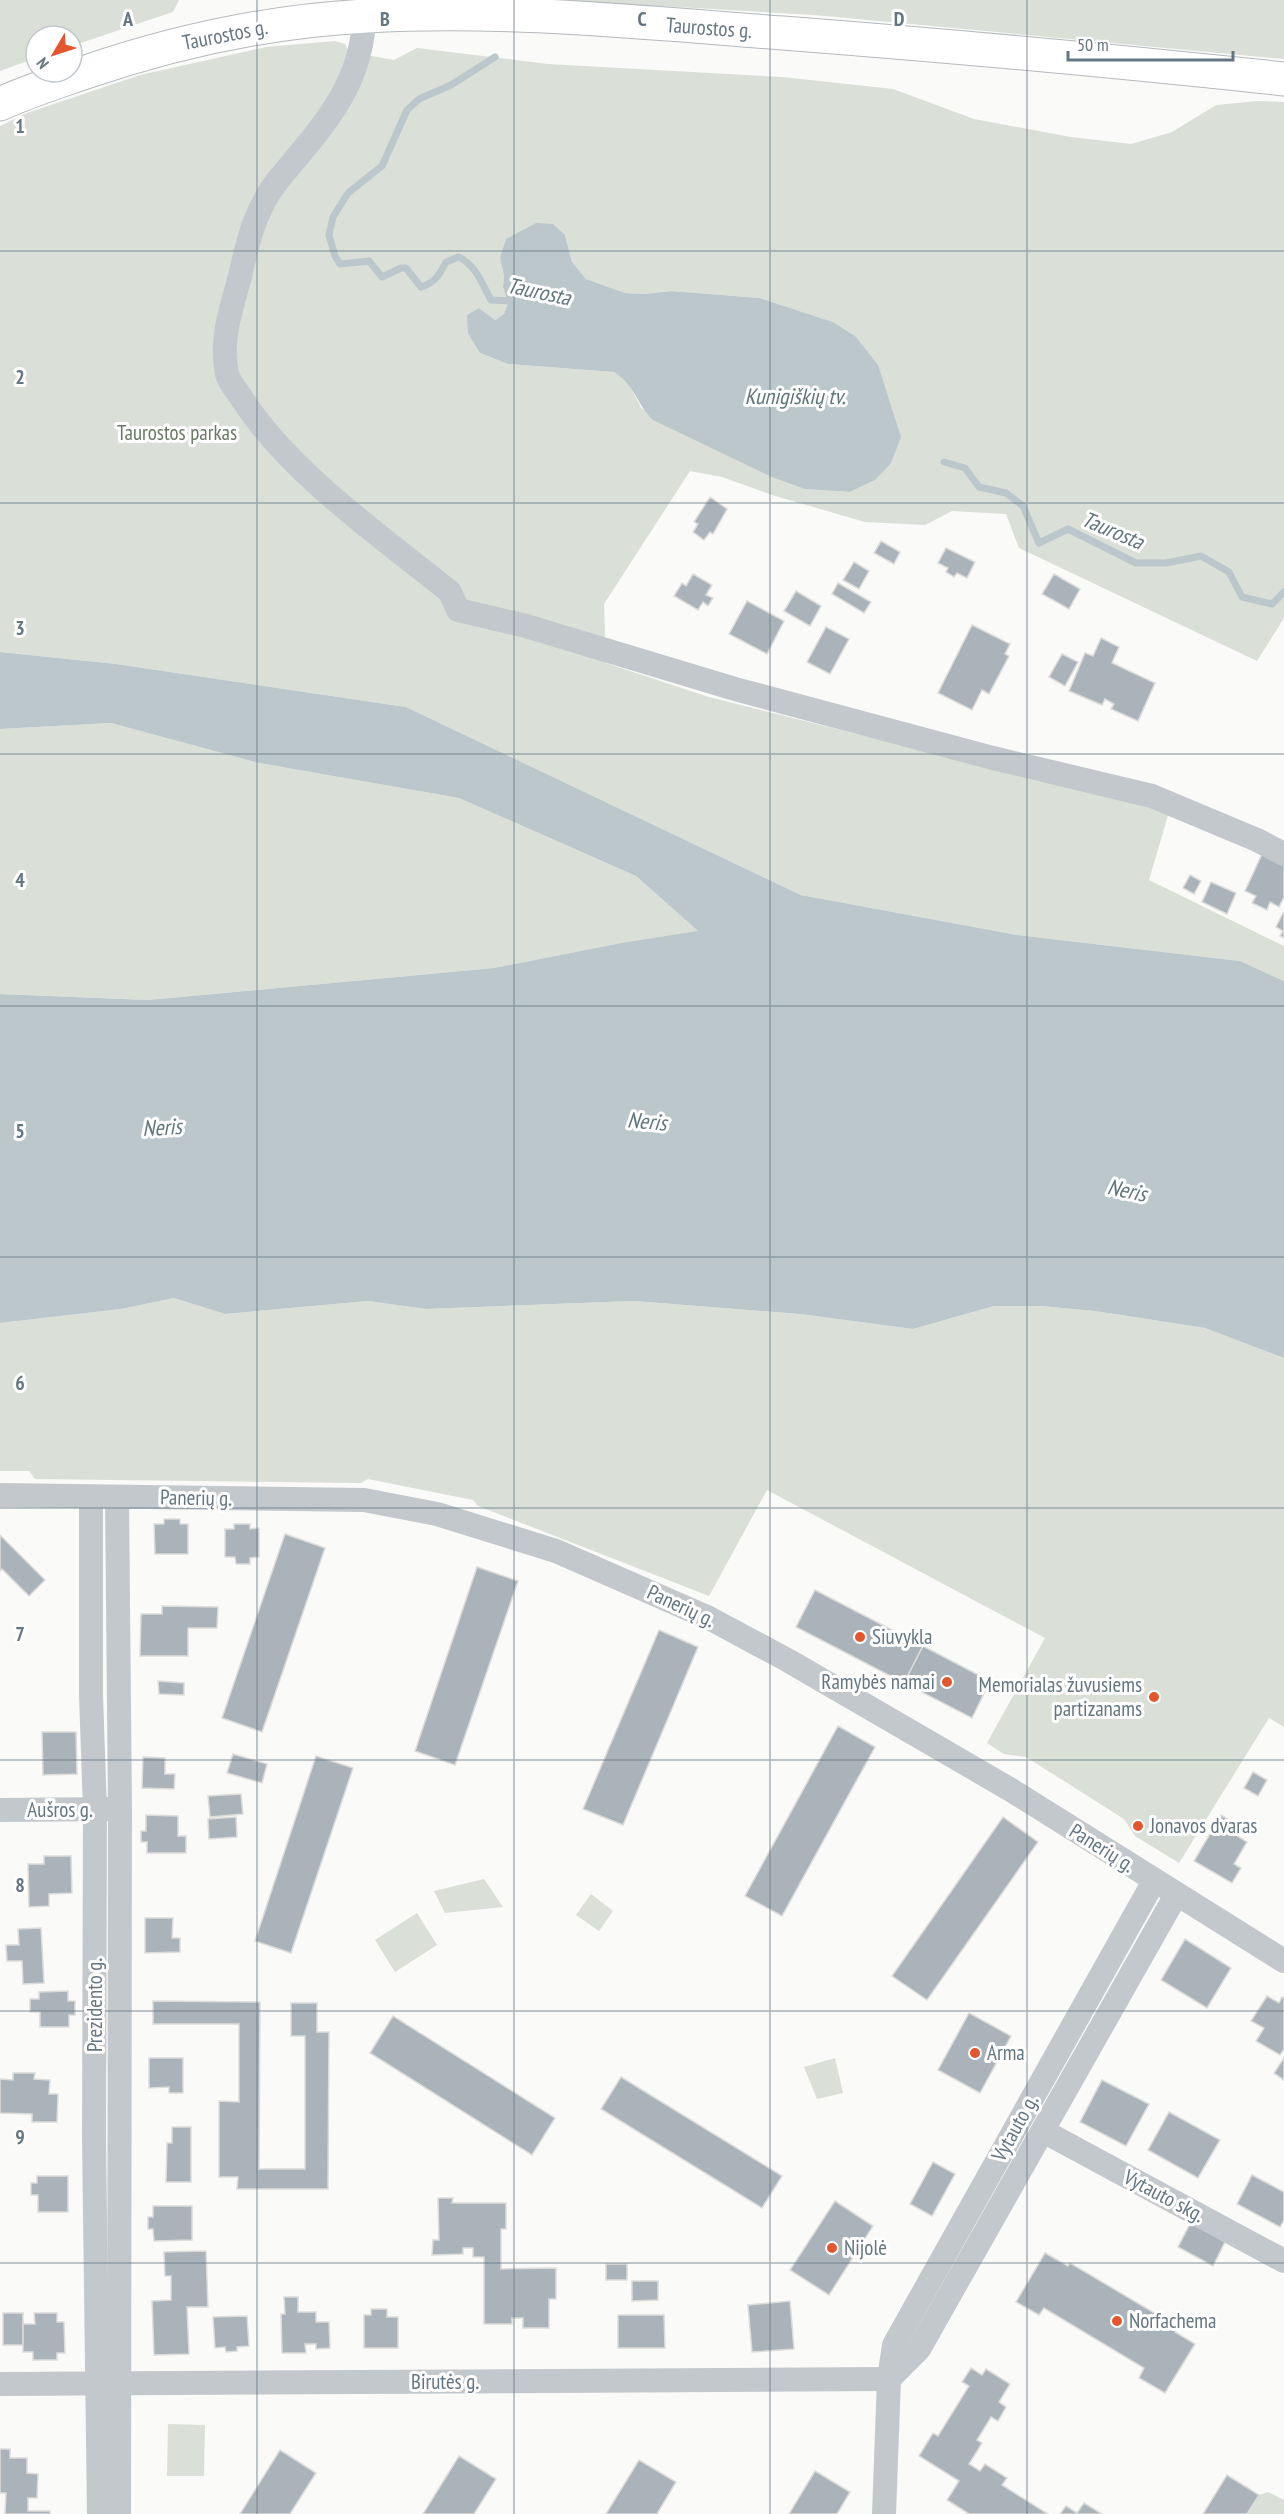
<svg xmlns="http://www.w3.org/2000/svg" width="1284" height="2514" font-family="'PT Sans Narrow',sans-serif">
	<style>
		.green { fill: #dadfd7; fill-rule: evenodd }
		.water { fill: #bbc7cb }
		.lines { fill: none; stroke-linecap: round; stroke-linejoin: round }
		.stream { stroke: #bbc7cb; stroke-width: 7 }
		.building { fill: #aab3b9; stroke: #dcdcda; stroke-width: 1.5 }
		.highway-casing { stroke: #b4b9bd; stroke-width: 35 }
		.minor { stroke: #c3c8cc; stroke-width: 24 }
		.highway { stroke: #fff; stroke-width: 33 }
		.grid { fill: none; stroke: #657683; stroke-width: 1.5; stroke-opacity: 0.55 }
		.poi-dot { fill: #e4572e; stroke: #fff; stroke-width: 2 }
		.labels { text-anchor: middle; stroke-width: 6; stroke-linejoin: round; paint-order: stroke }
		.street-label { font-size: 21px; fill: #657683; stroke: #fff }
		.park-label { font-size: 21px; fill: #687a64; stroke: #fff }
		.poi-label { font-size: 21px; fill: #657683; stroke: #fff; text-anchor: start }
		.water-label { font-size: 22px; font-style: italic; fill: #60757c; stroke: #fff }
		.grid-label { font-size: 20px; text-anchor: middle; font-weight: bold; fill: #657683; stroke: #fff; stroke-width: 6; stroke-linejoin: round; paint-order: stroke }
	</style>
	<rect width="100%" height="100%" fill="#fafaf8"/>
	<g class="green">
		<path d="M0,0H179L173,12L72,46V36H36V58L0,71Z"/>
		<path d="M554,0H1284V59L814,15Z"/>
		<path d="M335,41L345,44L349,52L394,60L417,48L548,64L782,77L893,89L974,119L1071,137L1131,144L1172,132L1216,105L1258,101L1284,102V618L1257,661L1019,548L1006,514L952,511L925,525L865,522L772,495L722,477L690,471L604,604L606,663L709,697L1169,812L1149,880L1284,946V981L1240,961L1017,935L801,895L406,707L116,664L0,652V126L27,113L140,75L266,47ZM565,235L572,262L586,279L625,293L645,294L671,291L760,298L833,322L875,480L850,492L805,489L641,408L628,381L614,372L508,364L480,353L479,308L495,320L504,314L508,303L503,287L504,276L500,258Z"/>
		<path d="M111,723L259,763L459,798L636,876L699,932L621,943L494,968L148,1000L0,994V729Z"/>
		<path d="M174,1298L225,1314L368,1301L426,1309L634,1301L800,1314L913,1329L994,1306H1041L1095,1311L1205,1328L1284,1358V1727L1269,1718L1179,1863L1135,1836L1124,1819L1026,1757L1004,1754L987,1743L1045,1638L767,1490L709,1596L478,1506L473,1500L368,1479L361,1483L35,1479L29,1471H0V1323L121,1309Z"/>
		<path d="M484,1879L503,1907L445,1913L434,1891Z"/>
		<path d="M591,1894L613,1911L599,1931L576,1915Z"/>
		<path d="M417,1913L437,1945L395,1972L375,1940Z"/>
		<path d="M835,2058L843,2093L817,2099L804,2067Z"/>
		<path d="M168,2424L205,2425L204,2476H167Z"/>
		<path d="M1268,2492L1284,2500V2514H1247L1259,2495Z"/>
	</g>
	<g class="water">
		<path d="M536,223L553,224L565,235L572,262L586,279L625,293L645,294L671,291L760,298L833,322L856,337L878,365L901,437L891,463L875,480L850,492L805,489L772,477L653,420C635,402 636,386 614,372L508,364L480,353L468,333L467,315L479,308L495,320L504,314L508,303L503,287L504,276L500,258L506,239Z"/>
		<path d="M0,652L116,664L406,707L801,895L1017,935L1240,961L1284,981V1358L1205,1328L1095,1311L1041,1306H994L913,1329L800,1314L634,1301L426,1309L368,1301L225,1314L174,1298L121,1309L0,1323V994L148,1000L494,968L621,943L698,931L636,876L459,798L259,763L111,723L0,729Z"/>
	</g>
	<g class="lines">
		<g class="stream">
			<path d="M495,57L451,85L419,99L407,110L382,166L348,193L333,217L329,235L335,256L340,264L369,261L382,277L401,268H406L421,287C435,283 440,274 446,262L459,257C477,267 481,282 491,300L512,301"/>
			<path d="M944,462L965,468L979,487L1006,493L1023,506L1039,543L1068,529L1136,563H1166L1201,556L1229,572L1242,597L1272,604L1284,592"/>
		</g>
	</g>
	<g class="building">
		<path d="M710,497L727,509L713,534L710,532L704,540L693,532L698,524L694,522Z"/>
		<path d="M881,541L900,552L894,564L874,553Z"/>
		<path d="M946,548L975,562L967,578L957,573L954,577L946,572L948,568L938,563Z"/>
		<path d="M854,562L869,571L859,589L843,580Z"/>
		<path d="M693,574L712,585L706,595L713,598L708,606L703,602L698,610L674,596L682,583L686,586Z"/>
		<path d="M1054,574L1080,589L1069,609L1042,594Z"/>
		<path d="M838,583L871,602L864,613L832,594Z"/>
		<path d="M796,591L821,606L810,626L784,611Z"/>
		<path d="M747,601L784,621L767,654L729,634Z"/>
		<path d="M972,625L1010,644L1005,654L1009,656L989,694L982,690L972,710L938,693Z"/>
		<path d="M826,627L849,639L830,674L807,662Z"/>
		<path d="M1101,638L1119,647L1112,663L1155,683L1138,721L1111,709L1114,704L1105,699L1102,705L1069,691L1085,653L1093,656Z"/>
		<path d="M1062,654L1078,662L1065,686L1049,677Z"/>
		<path d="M1263,852L1284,862V897L1279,907L1270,902L1267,910L1252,903L1256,896L1245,891Z"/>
		<path d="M1190,875L1201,881L1194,894L1183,888Z"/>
		<path d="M1211,882L1236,893L1227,914L1202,902Z"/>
		<path d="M1283,913H1284V938L1280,936L1283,931L1276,927Z"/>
		<path d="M164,1519H180V1524H188V1554H155L154,1524H164Z"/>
		<path d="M234,1524H250V1529L259,1528V1557L250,1558V1564H236L235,1557H225V1529H234Z"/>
		<path d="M285,1534L325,1548L262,1732L222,1718Z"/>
		<path d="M0,1535L45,1580L29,1596L2,1569L0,1571Z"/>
		<path d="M477,1567L518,1581L455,1765L415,1751Z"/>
		<path d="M815,1590L923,1646L904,1683L796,1627Z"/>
		<path d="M162,1606L218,1607L217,1628H188V1656H140L141,1614H162Z"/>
		<path d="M659,1630L698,1647L623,1825L583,1809Z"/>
		<path d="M923,1646L990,1681L972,1718L904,1683Z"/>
		<path d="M158,1681L184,1683V1695L159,1694Z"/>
		<path d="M838,1726L875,1747L782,1916L745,1896Z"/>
		<path d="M42,1732H76L77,1774L43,1775Z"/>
		<path d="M233,1754L267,1764L262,1783L227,1773Z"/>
		<path d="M316,1756L353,1768L291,1953L255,1941Z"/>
		<path d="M143,1757L165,1758V1774H175L174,1789L142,1788Z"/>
		<path d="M1253,1772L1267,1780L1258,1796L1244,1788Z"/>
		<path d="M241,1794L243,1814L210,1817L208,1796Z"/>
		<path d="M146,1815L178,1816V1836H186V1853H147V1842H141V1831H146Z"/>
		<path d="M1221,1815L1241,1827L1236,1835L1247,1842L1234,1864L1241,1868L1232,1883L1194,1861Z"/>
		<path d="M236,1817L237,1837L209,1839L208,1819Z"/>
		<path d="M1003,1817L1038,1842L927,2000L892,1976Z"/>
		<path d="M44,1856H71L72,1893L49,1894V1906L29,1907L28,1864H44Z"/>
		<path d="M145,1918H173L172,1938H180V1952L145,1953Z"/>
		<path d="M41,1928L44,1983L23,1984L22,1961H7L6,1945H19L18,1929Z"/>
		<path d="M1185,1939L1231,1968L1207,2008L1161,1980Z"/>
		<path d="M68,1991V2001H75V2015H69V2027H40V2012H30V1999H39V1992Z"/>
		<path d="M1267,1996L1279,2003L1282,1997L1284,1998V2049L1280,2055L1256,2041L1264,2028L1251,2021Z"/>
		<path d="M153,2001L260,2002L259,2169H305V2036H291V2003H317V2032H329L328,2189H237L238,2177H219V2101L239,2102V2024H153Z"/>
		<path d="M969,2013L1011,2036L980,2093L938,2070Z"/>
		<path d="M393,2016L555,2118L532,2155L370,2053Z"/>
		<path d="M149,2058H183V2093H169V2087L149,2088Z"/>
		<path d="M1284,2058V2080L1274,2073Z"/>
		<path d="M13,2073H35L34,2079L50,2080L49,2094H58L57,2122H32V2114L0,2113V2079L13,2080Z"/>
		<path d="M621,2077L782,2176L762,2208L601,2109Z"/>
		<path d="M1102,2080L1149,2104L1126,2146L1080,2122Z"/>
		<path d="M1169,2112L1220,2140L1198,2178L1148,2150Z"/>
		<path d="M172,2127H191V2182H166L167,2143H172Z"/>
		<path d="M933,2162L955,2174L932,2216L910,2204Z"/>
		<path d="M1252,2175L1284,2192V2220L1280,2227L1237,2204Z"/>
		<path d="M37,2176H68V2212H38V2195H31V2183H37Z"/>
		<path d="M438,2198H453L452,2203H506V2229H501V2269L556,2268V2299H549V2328H523V2318H512V2324H484V2257H473V2248H463V2254L432,2255L433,2240H439Z"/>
		<path d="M835,2201L873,2226L829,2295L790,2270Z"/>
		<path d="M153,2206H192V2240L154,2241L153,2229H148V2217H153Z"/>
		<path d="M1191,2222L1226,2240L1213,2266L1178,2247Z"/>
		<path d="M206,2251L208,2307H187L189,2354L154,2355L152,2301L171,2300V2276H165L164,2252Z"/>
		<path d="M1045,2253L1068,2266L1070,2263L1178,2327L1175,2332L1195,2344L1165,2393L1139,2378L1144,2368L1044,2308L1039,2315L1016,2302Z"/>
		<rect x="606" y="2264" width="21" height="16"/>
		<path d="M632,2281H658V2300L632,2301Z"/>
		<path d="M284,2297H298V2312H316V2322H329L330,2348L316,2349V2344H305L306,2353H282L281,2314H285Z"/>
		<path d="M790,2301L794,2349L752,2352L748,2305Z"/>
		<path d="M371,2309H387V2317H398V2348H364V2315H371Z"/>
		<rect x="3" y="2313" width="20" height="32"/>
		<path d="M34,2313H57V2322H64L65,2353H57V2360H33V2352H23V2324H35Z"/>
		<path d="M618,2315H664L665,2348H618Z"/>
		<path d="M247,2316L249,2346L237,2347V2351L226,2352L225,2347L215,2348L213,2317Z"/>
		<path d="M971,2368L982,2375L986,2369L1010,2384L999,2402L1006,2407L998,2421L991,2417L977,2440L982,2443L969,2464L980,2471L985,2464L1007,2478L1002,2485L1048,2514H969L947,2500L959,2481L919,2456L933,2433L938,2436L969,2386L962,2382Z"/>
		<path d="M0,2449H10V2458H27V2473L38,2474L37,2498H28V2511H50V2514H5L6,2493H0Z"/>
		<path d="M280,2450L316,2473L290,2514H240Z"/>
		<path d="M459,2456L496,2479L474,2514H423Z"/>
		<path d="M639,2460L676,2482L657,2514H606Z"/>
		<path d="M815,2471L850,2492L837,2514H789Z"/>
		<path d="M1227,2475L1259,2495L1247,2514H1203Z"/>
		<path d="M1084,2503L1102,2514H1060L1066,2506L1077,2513Z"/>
	</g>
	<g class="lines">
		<g class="highway-casing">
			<path id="highway" d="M0,104C28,91 57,82 86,72C177,41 270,21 366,16C506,8 645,23 783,33C951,46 1117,61 1284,79"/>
		</g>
		<g class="minor">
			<path d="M364,16C363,86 320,129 278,180C255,209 248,241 240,276C231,311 220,338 227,374C229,382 236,390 241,397C287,471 382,537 450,592L458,610L526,626L735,689L993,758L1152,796L1257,840L1284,854"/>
			<path d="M0,1495L364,1500L437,1514L556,1551L709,1618L789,1661L1011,1790L1284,1961"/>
			<path d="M91,1497V1695L95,1810L94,2139L99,2514"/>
			<path d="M117,1498L120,1809L119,2514"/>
			<path d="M0,1810L112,1809"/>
			<path d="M1043,2131L1284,2261"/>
			<path d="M889,2379L919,2349L1176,1895"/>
			<path d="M0,2384L889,2379"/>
			<path d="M884,2514L889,2379L894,2345L1154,1881"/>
		</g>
		<use href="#highway" class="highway"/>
	</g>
	<path class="grid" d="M257,0V2514M514,0V2514M770,0V2514M1027,0V2514M0,251H1284M0,503H1284M0,754H1284M0,1006H1284M0,1257H1284M0,1508H1284M0,1760H1284M0,2011H1284M0,2263H1284"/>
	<g class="poi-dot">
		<circle cx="860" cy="1637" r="6"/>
		<circle cx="947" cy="1682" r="6"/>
		<circle cx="1154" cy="1697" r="6"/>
		<circle cx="1138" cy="1826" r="6"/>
		<circle cx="975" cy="2053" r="6"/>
		<circle cx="832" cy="2248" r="6"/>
		<circle cx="1117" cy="2321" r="6"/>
	</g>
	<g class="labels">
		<g class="street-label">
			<text transform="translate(709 28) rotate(4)" y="7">Taurostos g.</text>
			<text transform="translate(225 35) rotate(-11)" y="7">Taurostos g.</text>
			<text transform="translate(196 1498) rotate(1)" y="7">Panerių g.</text>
			<text transform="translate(681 1606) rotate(25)" y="7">Panerių g.</text>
			<text x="60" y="1817">Aušros g.</text>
			<text transform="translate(1102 1848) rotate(32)" y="7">Panerių g.</text>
			<text transform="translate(95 2005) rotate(-90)" y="7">Prezidento g.</text>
			<text transform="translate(1015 2128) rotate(-61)" y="7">Vytauto g.</text>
			<text transform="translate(1164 2196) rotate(28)" y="7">Vytauto skg.</text>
			<text x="445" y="2389">Birutės g.</text>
		</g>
		<g class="park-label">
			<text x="177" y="440">Taurostos parkas</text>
		</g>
		<g class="poi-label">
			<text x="872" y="1644">Siuvykla</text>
			<text x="935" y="1689" text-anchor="end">Ramybės namai</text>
			<text x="1142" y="1692" text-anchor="end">Memorialas žuvusiems<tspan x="1142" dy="24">partizanams</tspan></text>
			<text x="1150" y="1833">Jonavos dvaras</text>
			<text x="987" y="2060">Arma</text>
			<text x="844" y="2255">Nijolė</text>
			<text x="1129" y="2328">Norfachema</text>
		</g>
		<g class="water-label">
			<text transform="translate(539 291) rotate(12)" y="8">Taurosta</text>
			<text x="795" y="404">Kunigiškių tv.</text>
			<text transform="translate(1113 530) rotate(23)" y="8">Taurosta</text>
			<text transform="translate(647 1121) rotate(5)" y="8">Neris</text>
			<text transform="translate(162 1127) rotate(-3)" y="8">Neris</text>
			<text transform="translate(1127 1190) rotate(12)" y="8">Neris</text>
		</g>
	</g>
	<g class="grid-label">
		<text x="128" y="26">A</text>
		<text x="385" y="26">B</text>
		<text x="642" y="26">C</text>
		<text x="899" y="26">D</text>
		<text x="20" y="133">1</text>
		<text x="20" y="384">2</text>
		<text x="20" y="635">3</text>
		<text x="20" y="887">4</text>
		<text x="20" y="1138">5</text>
		<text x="20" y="1390">6</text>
		<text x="20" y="1641">7</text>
		<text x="20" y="1892">8</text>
		<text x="20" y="2144">9</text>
	</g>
	<g transform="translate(54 54) rotate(231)"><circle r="28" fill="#ffffff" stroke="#c1c8cd" stroke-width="1.5"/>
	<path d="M0-4.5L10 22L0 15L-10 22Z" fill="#e4572e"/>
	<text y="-9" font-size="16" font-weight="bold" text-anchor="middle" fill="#657683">N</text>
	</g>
	<path d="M1068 51v9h165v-9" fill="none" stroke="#657683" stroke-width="3"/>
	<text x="1077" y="51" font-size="18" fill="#657683" stroke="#ffffff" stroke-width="4.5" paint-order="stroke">50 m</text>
</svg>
